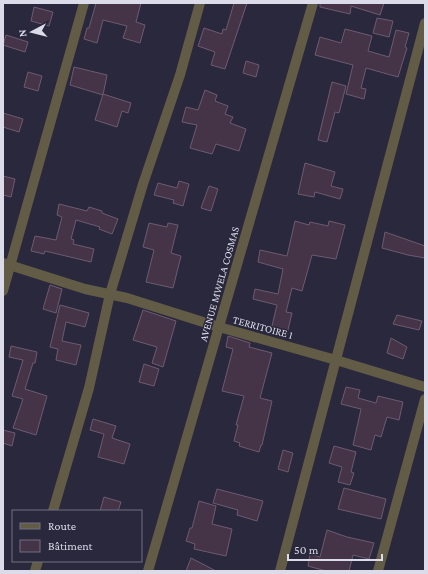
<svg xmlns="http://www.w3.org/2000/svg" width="428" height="574" font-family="'Crimson Pro',serif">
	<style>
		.building { fill: #453447; stroke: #6d5b70 }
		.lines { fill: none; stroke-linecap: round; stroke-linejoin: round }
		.minor { stroke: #625b45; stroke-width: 10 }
		.labels { text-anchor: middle; stroke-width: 3; stroke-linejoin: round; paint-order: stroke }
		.street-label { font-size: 11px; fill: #dcdbe9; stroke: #2a283d }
	</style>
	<rect width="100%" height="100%" fill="#2a283d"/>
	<g class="building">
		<path d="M96,3H141L136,22L145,25L140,43L123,38L127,26L103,20L97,43L84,39L87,28H89Z"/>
		<path d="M234,3H247L225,69L211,65L215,52L198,46L204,28L222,34L223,29L226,30Z"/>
		<path d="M320,3H384L380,15L351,6L350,14L320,7Z"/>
		<path d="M34,7L53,12L49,26L31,21Z"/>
		<path d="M377,18L393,21L389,37L373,33Z"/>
		<path d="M345,29L372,36L368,51L389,57L396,30L409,33L405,47L407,48L398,77L366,68L361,88L366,89L364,99L346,94L353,65L315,55L320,37L341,43Z"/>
		<path d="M6,35L28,42L25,52L3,45Z"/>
		<path d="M246,61L259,65L256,77L243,73Z"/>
		<path d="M74,67L107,75L103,95L70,85Z"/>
		<path d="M28,72L42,76L38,91L24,87Z"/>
		<path d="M332,82L346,86L339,113L335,112L327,142L318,140Z"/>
		<path d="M205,90L217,95L215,101L228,106L225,114L233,117L230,123L246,129L239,151L216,144L212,154L190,148L197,125L182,122L186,107L198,110Z"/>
		<path d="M103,94L131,103L128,113L122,111L117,127L95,120Z"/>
		<path d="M3,113L23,119L19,132L3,127Z"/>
		<path d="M305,163L335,172L331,186L343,189L340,199L315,192L314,197L298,194Z"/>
		<path d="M3,176L15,179L11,197L3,195Z"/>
		<path d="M179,181L189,184L183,206L173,203L174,200L154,195L158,183L177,188Z"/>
		<path d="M209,186L218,189L211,211L201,208Z"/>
		<path d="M59,204L87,211L89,207L102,211V213L118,219L112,234L99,229L100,227L76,220L71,239L74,240L73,244L94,249L91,262L45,251L44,254L31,251L35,236L56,240L62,217L57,215Z"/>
		<path d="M295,221L309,225L310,222L328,226L329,221L345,225L336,259L312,255L302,291L292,288L286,312L292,313L287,334L271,330L277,305L253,299L255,289L278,294L283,269L258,262L260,250L287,256Z"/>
		<path d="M149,223L167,227L168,223L178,225L171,253L181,256L173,288L146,282L154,250L143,247Z"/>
		<path d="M385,232L425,246V258L408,255L382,248Z"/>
		<path d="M50,285L62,289L56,313L43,309Z"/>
		<path d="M60,305L89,313L85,327L66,322L62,341L81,345L76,365L56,360L58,349L50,347Z"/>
		<path d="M143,310L176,321L163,367L152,363L157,347L133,340Z"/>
		<path d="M397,315L422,321L419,330L393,324Z"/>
		<path d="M228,336L250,343L249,347L272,353L260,398L272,401L262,445H261L259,452L239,446L240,443L234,441L238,425H236L244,396L222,391L233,349L226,347Z"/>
		<path d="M391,338L407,347L403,359L387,353Z"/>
		<path d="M11,346L37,352L35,363H33L25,389L47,396L36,435L13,428L23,399L12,396L23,360L9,357Z"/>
		<path d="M144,364L159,369L154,386L139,382Z"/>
		<path d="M346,387L360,390L358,398L376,403L378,396L403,402L399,420L387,417L381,437L375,435L371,450L353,445L361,409L341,404Z"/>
		<path d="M93,419L116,426L112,438L130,444L124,464L98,457L104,434L90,430Z"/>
		<path d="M3,430L15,433L12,446L3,443Z"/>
		<path d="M334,446L356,452L351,472L354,473L350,485L338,482L342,467L329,463Z"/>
		<path d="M283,450L293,453L288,472L278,469Z"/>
		<path d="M344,488L386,499L381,519L338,509Z"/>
		<path d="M217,489L263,501L257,521L237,515L238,510L213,503Z"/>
		<path d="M104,497L121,502L118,511H100Z"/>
		<path d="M199,501L216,506L212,524L232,529L226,556L194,549L195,544L186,541L190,528H192Z"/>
		<path d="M327,530L347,537L374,543L369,559L353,555L349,571H326L308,566L310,554L320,557Z"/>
		<path d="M191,558L216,571H186Z"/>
	</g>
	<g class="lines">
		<g class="minor">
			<path d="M3,263L85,289L127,298L219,327L336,360L425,387"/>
			<path d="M3,291L84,3"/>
			<path d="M53,511L89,388L110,294L143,184L180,75L200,3"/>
			<path d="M35,571L38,561"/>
			<path d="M148,571L313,3"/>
			<path d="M280,571L425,23"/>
			<path d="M378,571L425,399"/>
		</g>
	</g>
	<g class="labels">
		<g class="street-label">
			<text transform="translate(219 284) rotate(-74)" y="4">AVENUE MWELA COSMAS</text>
			<text transform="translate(263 327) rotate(15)" y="4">TERRITOIRE 1</text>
		</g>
	</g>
	<rect width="428" height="574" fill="none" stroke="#dcdbe9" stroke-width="8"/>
	<rect x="12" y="510" width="130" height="52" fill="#2a283d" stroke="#717082"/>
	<rect x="20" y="523" width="20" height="6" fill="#625b45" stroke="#717082"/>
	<text x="48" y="530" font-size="12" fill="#dcdbe9">Route</text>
	<rect x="20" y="540" width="20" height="12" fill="#453447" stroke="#717082"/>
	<text x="48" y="550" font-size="12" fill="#dcdbe9">Bâtiment</text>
	<g transform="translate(32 32) rotate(263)" stroke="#2a283d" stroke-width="3" paint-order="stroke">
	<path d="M0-3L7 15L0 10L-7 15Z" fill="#dcdbe9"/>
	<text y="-6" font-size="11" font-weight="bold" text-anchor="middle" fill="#dcdbe9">N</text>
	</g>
	<path d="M288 554v6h94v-6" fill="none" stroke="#dcdbe9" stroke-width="2"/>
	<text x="294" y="554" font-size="12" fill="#dcdbe9" stroke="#2a283d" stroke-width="3" paint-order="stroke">50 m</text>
</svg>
